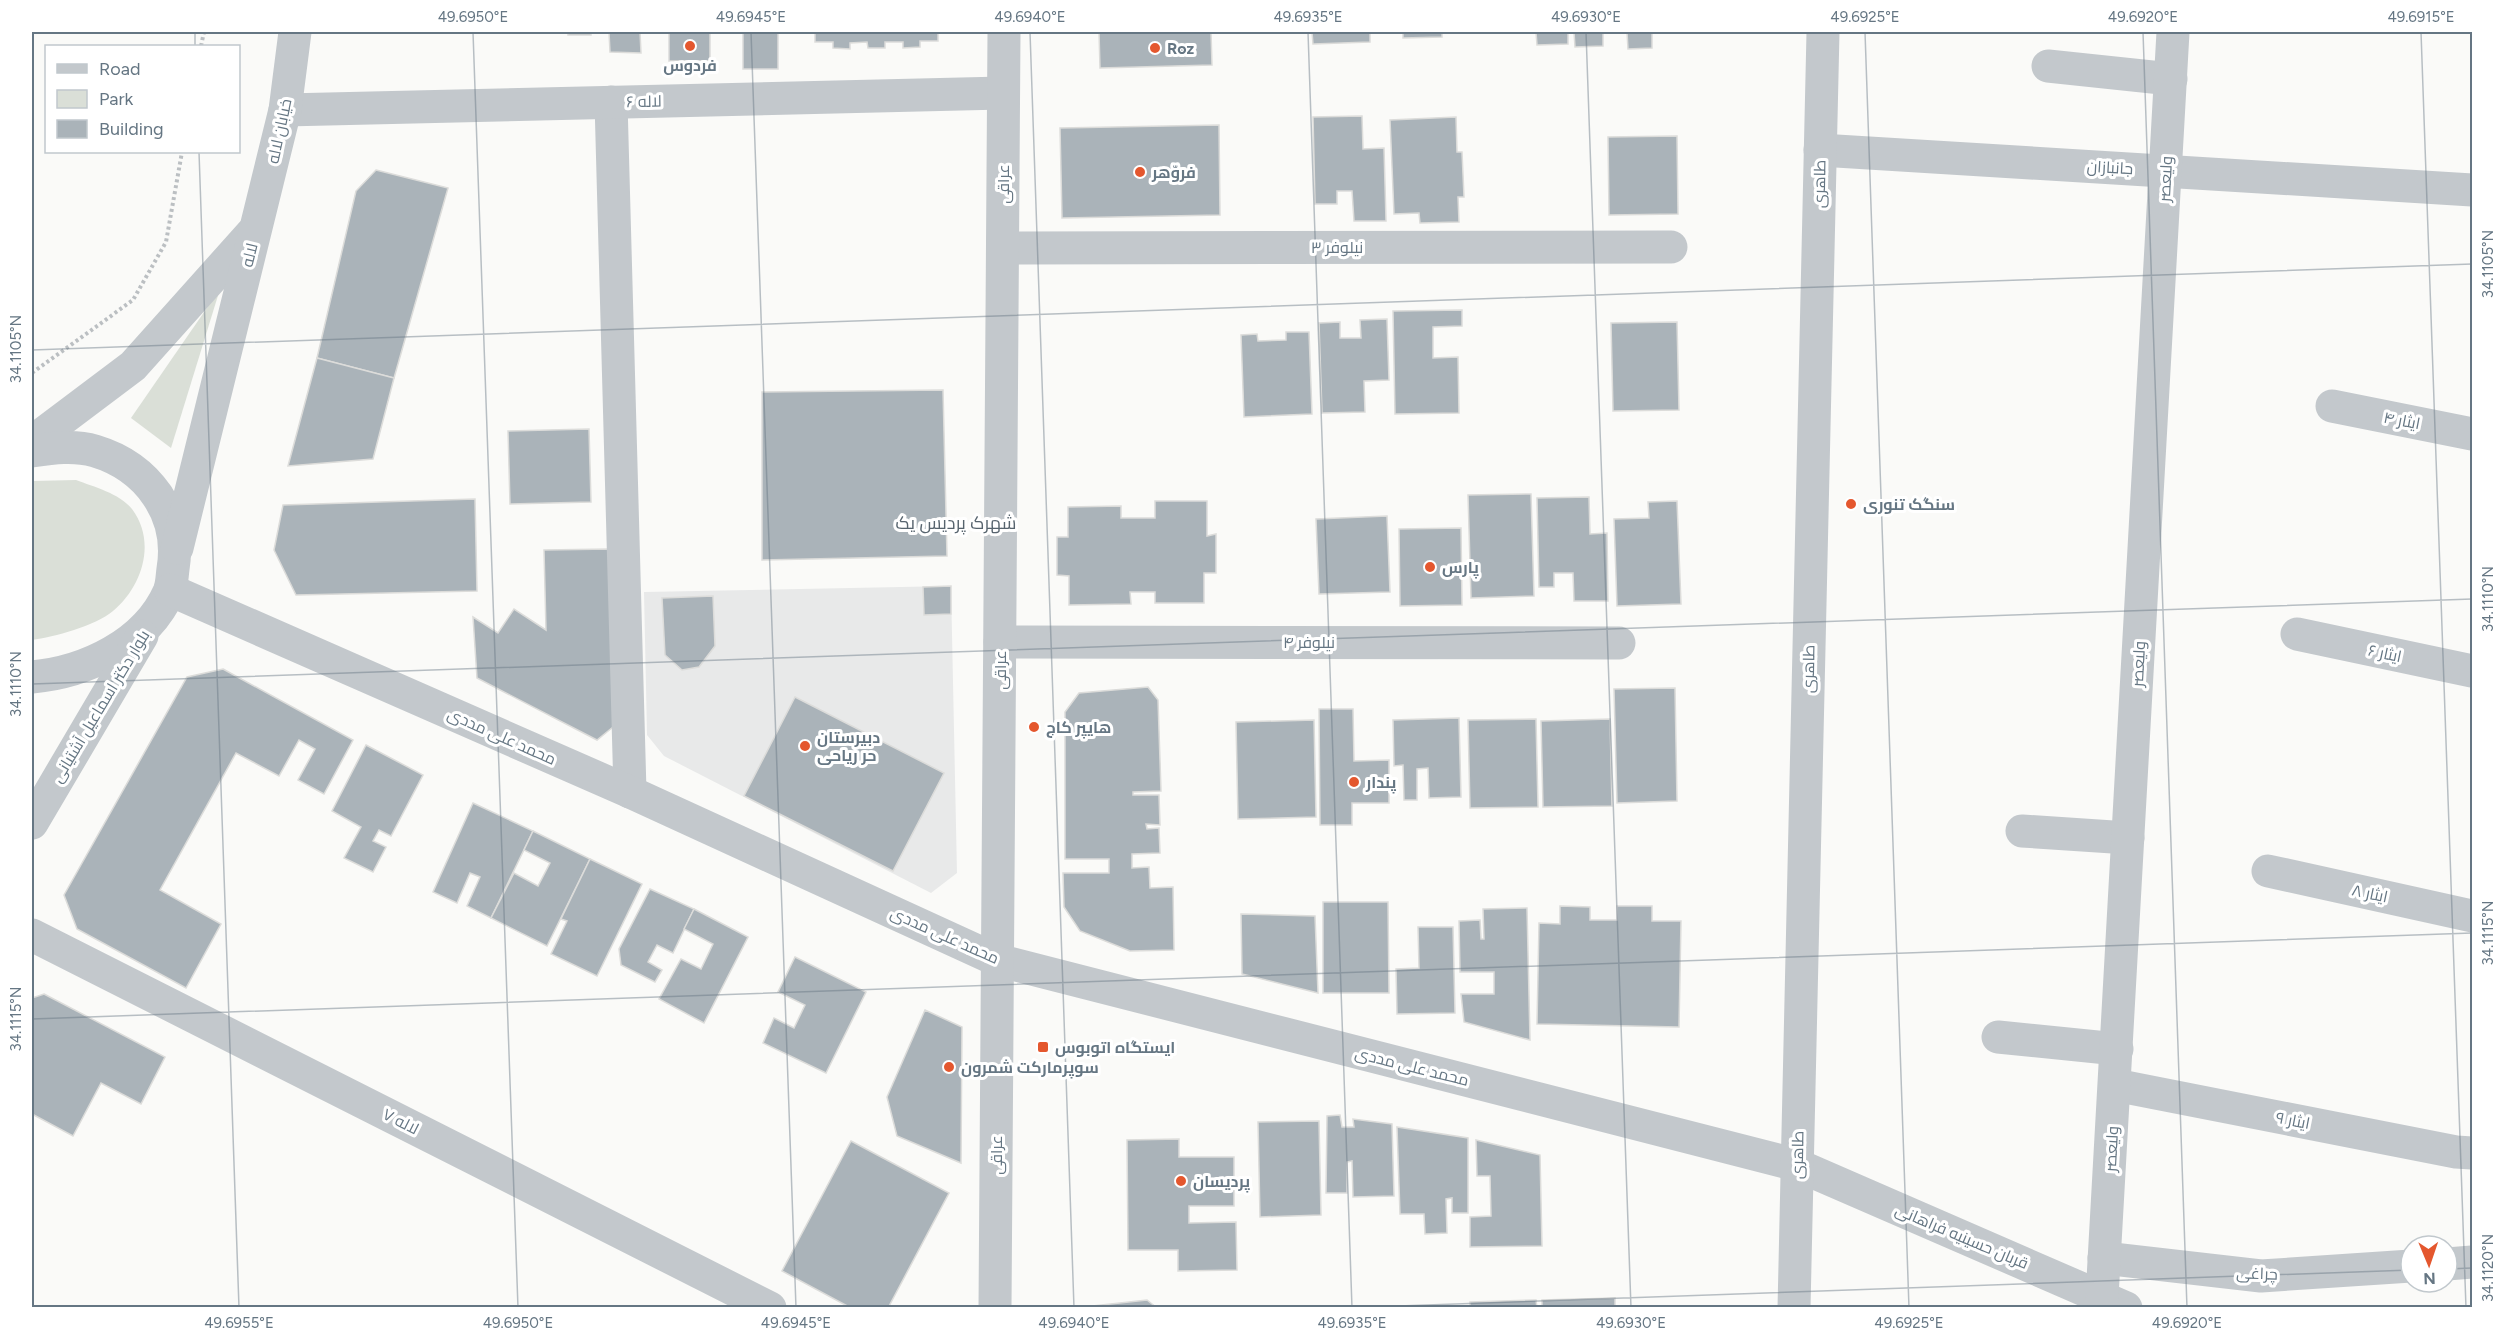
<svg xmlns="http://www.w3.org/2000/svg" width="2504" height="1339" font-family="Figtree,Cairo,sans-serif">
	<style>
		.built { fill: #e8e9e9 }
		.green { fill: #dadfd7 }
		.building { fill: #aab3b9; stroke: #dcdcda; stroke-width: 1.5 }
		.lines { fill: none; stroke-linecap: round; stroke-linejoin: round }
		.path { stroke: #bbbfc2; stroke-width: 4; stroke-dasharray: 3 3; stroke-linecap: butt }
		.minor { stroke: #c3c8cc; stroke-width: 33 }
		.tertiary { stroke: #c3c8cc; stroke-width: 33 }
		.ticks { fill: none; stroke: #657683; stroke-width: 1.5; stroke-opacity: 0.45 }
		.poi-dot { fill: #e4572e; stroke: #fff; stroke-width: 2 }
		.labels { text-anchor: middle; stroke-width: 6; stroke-linejoin: round; paint-order: stroke }
		.poi-label { font-size: 16px; font-weight: bold; fill: #657683; stroke: #fff; text-anchor: start }
		.street-label { font-size: 16px; fill: #657683; stroke: #fff }
		.neighbourhood-label { font-size: 18px; fill: #57646e; stroke: #fff }
		.neatline { fill: none; stroke: #657683; stroke-width: 2 }
		.ticks-label { font-size: 15px; text-anchor: middle; fill: #657683 }
	</style>
	<rect width="100%" height="100%" fill="#fafaf8"/>
	<path class="built" d="M951,586L957,873L931,893L664,756L647,735L644,592Z"/>
	<g class="green">
		<path d="M220,289L171,448L131,418Z"/>
		<path d="M76,480C94,487 119,493 132,509C157,542 142,587 113,611C95,626 54,637 32,640V481Z"/>
	</g>
	<g class="building">
		<rect x="568" y="32" width="23" height="3"/>
		<path d="M609,32H640L641,53L610,52Z"/>
		<rect x="669" y="32" width="41" height="29"/>
		<path d="M710,32H778V69H743V32Z"/>
		<path d="M815,32H938V41H920V47L903,48V42H885V48H868L867,42L850,43V49L833,48V42H815Z"/>
		<path d="M1099,32H1211L1212,65L1100,68Z"/>
		<path d="M1312,32H1370V42L1313,44Z"/>
		<path d="M1403,32H1442V37L1403,38Z"/>
		<path d="M1536,32H1568V44L1537,45Z"/>
		<path d="M1574,32H1603V46L1575,47Z"/>
		<path d="M1627,32H1652V48L1628,49Z"/>
		<path d="M1362,116L1363,149L1384,148L1386,221H1354L1352,191H1337V204H1315L1313,117Z"/>
		<path d="M1456,117L1457,152H1462L1464,197H1458L1459,222L1420,223L1419,213L1394,214L1390,120Z"/>
		<path d="M1219,125L1220,215L1062,218L1060,128Z"/>
		<path d="M1677,136L1678,214L1609,215L1608,137Z"/>
		<path d="M376,170L448,188L394,378L317,358L356,191Z"/>
		<path d="M1462,310V326L1433,327V358L1458,357L1459,413L1395,414L1393,311Z"/>
		<path d="M1387,319L1389,380L1364,381L1365,412L1322,413L1319,323L1340,322V338H1361L1360,320Z"/>
		<path d="M1677,322L1679,410L1613,411L1611,323Z"/>
		<path d="M1286,332H1309L1312,414L1244,417L1241,335L1257,334L1258,341L1286,340Z"/>
		<path d="M317,358L394,378L373,459L288,466Z"/>
		<path d="M943,390L947,556L762,560V392Z"/>
		<path d="M589,429L591,502L510,504L508,431Z"/>
		<path d="M1531,494L1534,596L1471,598L1468,495Z"/>
		<path d="M1589,497L1590,534L1607,533L1608,601H1574L1573,573H1554V587H1539L1537,498Z"/>
		<path d="M475,499L477,591L296,595L274,550L283,505Z"/>
		<path d="M1155,501H1207V536L1216,534V573H1204V603H1155V592H1130L1131,604L1069,605V576L1057,575V537H1068V507L1121,506V518H1155Z"/>
		<path d="M1677,501L1681,604L1617,606L1614,519L1649,518L1648,502Z"/>
		<path d="M1387,516L1390,592L1319,594L1316,519Z"/>
		<path d="M1461,528L1462,605L1400,606L1399,529Z"/>
		<path d="M610,549L613,727L597,740L477,678L473,617L498,633L514,609L546,630L544,550Z"/>
		<path d="M951,586V614L924,615L923,587Z"/>
		<path d="M713,596L715,646L699,667L682,670L665,655L662,598Z"/>
		<path d="M223,669L353,740L324,794L298,780L315,749L299,740L279,776L236,753L160,890L221,924L186,988L77,929L64,895L187,677Z"/>
		<path d="M1148,687L1158,700L1161,791L1133,792V795H1159L1160,825L1146,824L1147,829L1159,828L1160,853L1132,854V868L1149,867L1150,888L1173,887L1174,950L1130,951L1080,931L1064,907L1063,873H1109V859H1065V712L1079,693Z"/>
		<path d="M1675,688L1677,801L1617,803L1614,689Z"/>
		<path d="M795,697L944,773L893,871L744,796Z"/>
		<path d="M1319,709H1353L1354,761L1389,760V803H1352V825H1320Z"/>
		<path d="M1459,718L1461,797L1429,798L1428,768L1417,769V800H1404L1403,765L1394,766L1393,720Z"/>
		<path d="M1536,719L1538,807L1470,808L1468,720Z"/>
		<path d="M1610,719L1612,806L1543,807L1541,721Z"/>
		<path d="M1314,720L1316,817L1238,819L1236,722Z"/>
		<path d="M366,745L423,775L391,836L379,830L373,841L386,847L373,872L344,858L361,827L332,811Z"/>
		<path d="M473,803L533,831L491,918L467,906L480,877L470,873L457,903L433,892Z"/>
		<path d="M533,831L590,859L547,946L491,918L514,873L538,886L550,863L524,850Z"/>
		<path d="M590,859L642,884L597,976L551,954L567,921L561,919Z"/>
		<path d="M650,889L694,909L673,953L657,945L648,962L662,970L655,982L621,965L619,949Z"/>
		<path d="M1323,902H1388L1389,993H1323Z"/>
		<path d="M1560,906L1590,907V920H1617V906H1652V921H1681L1679,1027L1537,1024L1539,923L1560,924Z"/>
		<path d="M1527,908L1530,1040L1464,1022L1461,994H1494V972H1460L1459,921L1480,920L1481,939H1484L1483,909Z"/>
		<path d="M694,909L748,937L704,1023L659,999L681,959L701,969L713,944L684,929Z"/>
		<path d="M1241,914L1315,916L1318,993L1242,974Z"/>
		<path d="M1418,927H1453L1455,1013L1397,1014L1396,969L1419,968Z"/>
		<path d="M795,957L866,992L826,1073L763,1043L774,1018L794,1028L805,1005L778,992Z"/>
		<path d="M44,994L165,1057L141,1104L101,1083L73,1136L32,1114V998Z"/>
		<path d="M925,1010L962,1027L961,1163L897,1136L887,1097Z"/>
		<path d="M1340,1115L1342,1127H1354L1353,1119L1392,1124L1394,1196L1353,1197L1352,1161L1347,1162V1193H1326L1327,1116Z"/>
		<path d="M1319,1121L1321,1215L1260,1217L1258,1122Z"/>
		<path d="M1397,1127L1468,1138V1213H1452V1198L1446,1199L1447,1233L1425,1234L1424,1214H1400Z"/>
		<path d="M1179,1139V1157H1234V1206H1189V1223L1236,1222L1237,1270L1178,1271V1250H1128L1127,1140Z"/>
		<path d="M1476,1140L1540,1155L1542,1246L1470,1247V1217L1491,1216L1490,1176H1477Z"/>
		<path d="M851,1141L949,1193L888,1308H851L782,1271Z"/>
		<path d="M1615,1298V1308H1542V1300Z"/>
		<path d="M1147,1300L1157,1308H1074Z"/>
		<path d="M1536,1300L1537,1308H1470V1302Z"/>
	</g>
	<g class="lines">
		<g class="path">
			<path d="M201,46L204,32"/>
			<path d="M32,373L133,300L166,242L182,152"/>
		</g>
		<g class="minor">
			<path d="M2048,66L2171,79"/>
			<path d="M611,102L630,792"/>
			<path d="M285,110L1003,93"/>
			<path d="M1820,150L2472,190"/>
			<path d="M1003,248L1671,247"/>
			<path d="M2332,406L2472,434"/>
			<path d="M2297,634L2472,671"/>
			<path d="M1000,642L1619,643"/>
			<path d="M2022,831L2128,838"/>
			<path d="M2268,871L2472,916"/>
			<path d="M32,935L770,1308"/>
			<path d="M1998,1037L2117,1049"/>
			<path d="M2115,1085L2456,1152L2472,1153"/>
			<path d="M1797,1165L2126,1308"/>
			<path d="M2104,1258L2261,1276L2411,1266"/>
			<path d="M2447,1264L2472,1262"/>
			<path d="M2102,1297L2173,32"/>
		</g>
		<g class="tertiary">
			<path d="M32,442L133,366L252,233"/>
			<path d="M32,451C53,448 74,445 95,451C148,467 182,514 173,569C172,576 172,585 169,592C146,644 86,672 32,677"/>
			<path d="M177,548L285,110L295,32"/>
			<path d="M170,590L630,792L997,960L1797,1165"/>
			<path d="M32,823L142,636"/>
			<path d="M995,1308L1004,32"/>
			<path d="M1794,1308L1823,32"/>
		</g>
	</g>
	<path class="ticks" d="M195,32V46M473,32L518,1308M751,32L796,1308M1030,32L1074,1308M1308,32L1352,1308M1586,32L1631,1308M1865,32L1909,1308M2143,32L2187,1308M2421,32L2466,1308M199,152L239,1308M32,350L2472,264M32,684L2472,599M32,1019L2472,933M2447,1269L2472,1268M1342,1308L2411,1270"/>
	<g class="poi-dot">
		<circle cx="690" cy="46" r="6"/>
		<circle cx="1155" cy="48" r="6"/>
		<circle cx="1140" cy="172" r="6"/>
		<circle cx="1851" cy="504" r="6"/>
		<circle cx="1430" cy="567" r="6"/>
		<circle cx="1034" cy="727" r="6"/>
		<circle cx="805" cy="746" r="6"/>
		<circle cx="1354" cy="782" r="6"/>
		<rect x="1037" y="1041" width="12" height="12" rx="3"/>
		<circle cx="949" cy="1067" r="6"/>
		<circle cx="1181" cy="1181" r="6"/>
	</g>
	<g class="labels">
		<g class="poi-label">
			<text x="1167" y="54">Roz</text>
			<text x="690" y="71" text-anchor="middle">فردوس</text>
			<text x="1152" y="178">فروّهر</text>
			<text x="1863" y="510">سنگک تنوری</text>
			<text x="1442" y="573">پارس</text>
			<text x="1046" y="733">هایپر کاج</text>
			<text x="817" y="743">دبیرستان<tspan x="817" dy="18">حر ریاحی</tspan></text>
			<text x="1366" y="788">پندار</text>
			<text x="1055" y="1053">ایستگاه اتوبوس</text>
			<text x="961" y="1073">سوپرمارکت شمرون</text>
			<text x="1193" y="1187">پردیسان</text>
		</g>
		<g class="street-label">
			<text transform="translate(644 101) rotate(-1)" y="6">لاله ۶</text>
			<text transform="translate(279 131) rotate(-78)" y="6">خیابان لاله</text>
			<text transform="translate(2110 167) rotate(3)" y="6">جانبازان</text>
			<text transform="translate(2165 179) rotate(-87)" y="6">ولیعصر</text>
			<text transform="translate(1003 184) rotate(-90)" y="6">عراقی</text>
			<text transform="translate(1819 184) rotate(-89)" y="6">طاهری</text>
			<text x="1337" y="253">نیلوفر ۳</text>
			<text transform="translate(249 255) rotate(-76)" y="6">لاله</text>
			<text transform="translate(2402 420) rotate(11)" y="6">ایثار ۴</text>
			<text x="1309" y="648">نیلوفر ۴</text>
			<text transform="translate(2385 653) rotate(12)" y="6">ایثار ۶</text>
			<text transform="translate(2138 664) rotate(-87)" y="6">ولیعصر</text>
			<text transform="translate(1808 669) rotate(-89)" y="6">طاهری</text>
			<text transform="translate(1000 670) rotate(-90)" y="6">عراقی</text>
			<text transform="translate(100 706) rotate(-59)" y="6">بلوار دکتر اسماعیل آشتیانی</text>
			<text transform="translate(502 736) rotate(24)" y="6">محمد علی مددی</text>
			<text transform="translate(2370 893) rotate(12)" y="6">ایثار ۸</text>
			<text transform="translate(945 935) rotate(24)" y="6">محمد علی مددی</text>
			<text transform="translate(1412 1066) rotate(14)" y="6">محمد علی مددی</text>
			<text transform="translate(2293 1120) rotate(11)" y="6">ایثار ۹</text>
			<text transform="translate(401 1121) rotate(27)" y="6">لاله ۷</text>
			<text transform="translate(2111 1149) rotate(-87)" y="6">ولیعصر</text>
			<text transform="translate(996 1155) rotate(-90)" y="6">عراقی</text>
			<text transform="translate(1797 1155) rotate(-89)" y="6">طاهری</text>
			<text transform="translate(1962 1236) rotate(23)" y="6">قربان حسینیه فراهانی</text>
			<text transform="translate(2257 1273) rotate(2)" y="6">چراغی</text>
		</g>
		<g class="neighbourhood-label">
			<text x="956" y="529">شهرک پردیس یک</text>
		</g>
	</g>
	<rect width="2504" height="1339" fill="none" stroke="#ffffff" stroke-width="66"/>
	<rect x="45" y="45" width="195" height="108" fill="#ffffff" stroke="#c1c8cd" stroke-width="1.5"/>
	<rect x="57" y="64" width="30" height="9" fill="#c3c8cc" stroke="#c1c8cd" stroke-width="1.5"/>
	<text x="99" y="75" font-size="18" fill="#657683">Road</text>
	<rect x="57" y="90" width="30" height="18" fill="#dadfd7" stroke="#c1c8cd" stroke-width="1.5"/>
	<text x="99" y="105" font-size="18" fill="#657683">Park</text>
	<rect x="57" y="120" width="30" height="18" fill="#aab3b9" stroke="#c1c8cd" stroke-width="1.5"/>
	<text x="99" y="135" font-size="18" fill="#657683">Building</text>
	<g transform="translate(2429 1264) rotate(178)"><circle r="28" fill="#ffffff" stroke="#c1c8cd" stroke-width="1.5"/>
	<path d="M0-4.5L10 22L0 15L-10 22Z" fill="#e4572e"/>
	<text y="-9" font-size="16" font-weight="bold" text-anchor="middle" fill="#657683">N</text>
	</g>
	<rect x="33" y="33" width="2438" height="1273" class="neatline"/>
	<g class="ticks-label">
		<text x="473" y="22">49.6950°E</text>
		<text x="751" y="22">49.6945°E</text>
		<text x="1030" y="22">49.6940°E</text>
		<text x="1308" y="22">49.6935°E</text>
		<text x="1586" y="22">49.6930°E</text>
		<text x="1865" y="22">49.6925°E</text>
		<text x="2143" y="22">49.6920°E</text>
		<text x="2421" y="22">49.6915°E</text>
		<text transform="translate(2488 264) rotate(-90)" y="5">34.1105°N</text>
		<text transform="translate(16 349) rotate(-90)" y="5">34.1105°N</text>
		<text transform="translate(2488 599) rotate(-90)" y="5">34.1110°N</text>
		<text transform="translate(16 684) rotate(-90)" y="5">34.1110°N</text>
		<text transform="translate(2488 933) rotate(-90)" y="5">34.1115°N</text>
		<text transform="translate(16 1019) rotate(-90)" y="5">34.1115°N</text>
		<text transform="translate(2488 1268) rotate(-90)" y="5">34.1120°N</text>
		<text x="239" y="1328">49.6955°E</text>
		<text x="518" y="1328">49.6950°E</text>
		<text x="796" y="1328">49.6945°E</text>
		<text x="1074" y="1328">49.6940°E</text>
		<text x="1352" y="1328">49.6935°E</text>
		<text x="1631" y="1328">49.6930°E</text>
		<text x="1909" y="1328">49.6925°E</text>
		<text x="2187" y="1328">49.6920°E</text>
	</g>
</svg>
